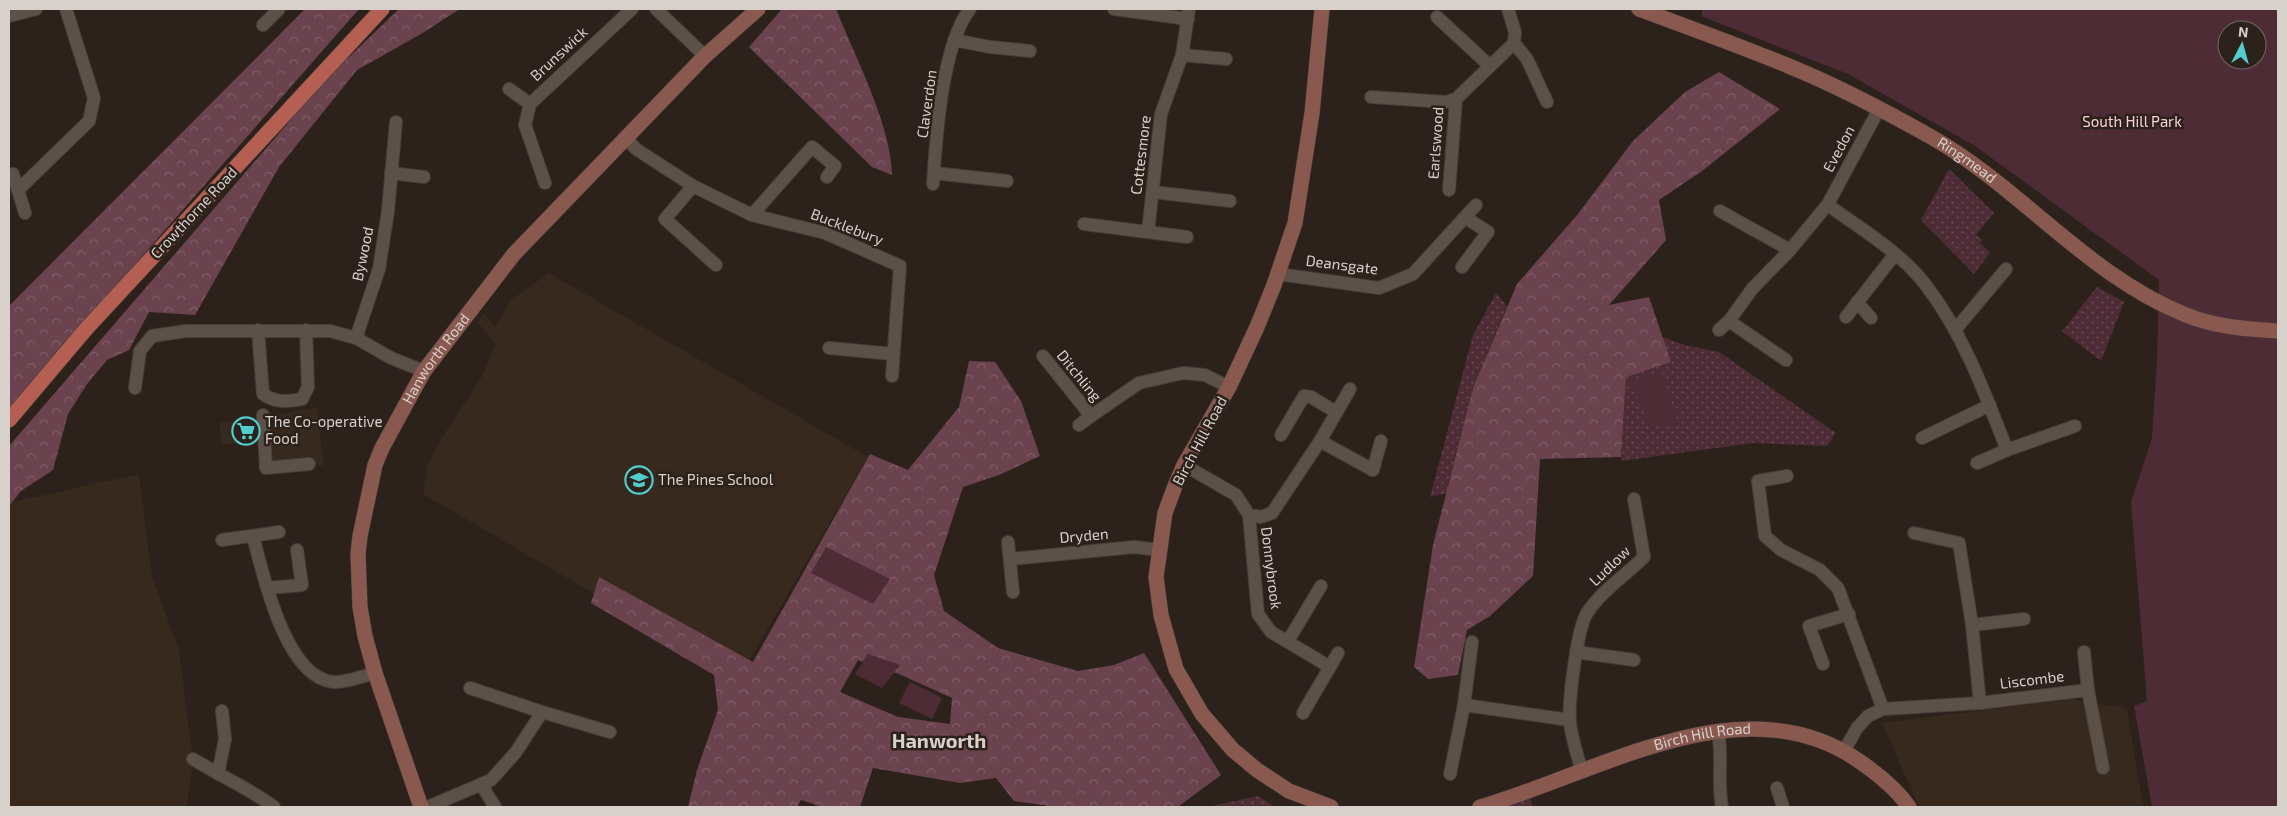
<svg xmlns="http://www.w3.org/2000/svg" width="2287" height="816" font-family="'Exo 2',sans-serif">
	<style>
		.built { fill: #38291e }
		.grass { fill: url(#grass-dots) }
		.forest { fill: url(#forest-crowns); fill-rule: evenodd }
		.park { fill: #4d2c36; fill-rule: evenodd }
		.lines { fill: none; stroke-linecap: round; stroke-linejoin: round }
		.street-casing { stroke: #473f39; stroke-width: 14 }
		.secondary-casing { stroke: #473f39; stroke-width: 16 }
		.primary-casing { stroke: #473f39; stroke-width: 16 }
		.street { stroke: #5c5149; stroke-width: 12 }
		.secondary { stroke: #89584e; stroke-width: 15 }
		.primary { stroke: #b55f52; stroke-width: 15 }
		.labels { text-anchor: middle; stroke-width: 5; stroke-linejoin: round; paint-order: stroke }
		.street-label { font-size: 15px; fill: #d7d0cb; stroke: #2c221b }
		.park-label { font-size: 15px; fill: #fbcfda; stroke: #2c221b }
		.poi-label { font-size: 15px; fill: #d7d0cb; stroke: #2c221b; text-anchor: start }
		.district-label { font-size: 20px; font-weight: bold; fill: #d7d0cb; stroke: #2c221b }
	</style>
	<defs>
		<pattern id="grass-dots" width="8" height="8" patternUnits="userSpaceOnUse" patternTransform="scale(1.25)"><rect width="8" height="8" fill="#4d2c36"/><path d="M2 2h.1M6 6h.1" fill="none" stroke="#664a52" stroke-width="1.8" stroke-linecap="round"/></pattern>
		<pattern id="forest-crowns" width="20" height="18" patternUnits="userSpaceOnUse" patternTransform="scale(1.25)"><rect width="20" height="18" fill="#6b434f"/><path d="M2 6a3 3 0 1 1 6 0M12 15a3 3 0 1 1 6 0" fill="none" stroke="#7f5d67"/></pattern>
	</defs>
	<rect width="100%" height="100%" fill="#2c221b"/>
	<g class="built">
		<path d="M549,273L868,457L739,678L423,494L427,467L441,439L481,378L496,344L478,323L484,313L495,327L511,300Z"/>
		<path d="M317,408L324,465L263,471L259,441L222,444L219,423Z"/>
		<path d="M139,474L152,577L179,650L193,759L187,807H9V503Z"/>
		<path d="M2072,699L2127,709L2143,807H1919L1882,723Z"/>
	</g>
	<g class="grass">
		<path d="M1949,169L1994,213L1976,235L1983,240L1980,243L1990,253L1974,274L1921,220Z"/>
		<path d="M2097,287L2124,302L2101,361L2062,331Z"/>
		<path d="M1496,293L1507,306L1473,388L1446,493L1430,497L1473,335Z"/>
		<path d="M1662,337L1685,345L1719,352L1836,433L1827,446L1753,443L1621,461L1626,376L1670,362Z"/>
		<path d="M1258,796L1275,807H1207Z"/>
		<path d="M1530,799L1533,807H1503Z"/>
	</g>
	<g class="forest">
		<path d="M305,9H359L9,408V306Z"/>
		<path d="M399,9H460L421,34L357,70L279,167L195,315L149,312L129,350L107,360L87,384L68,414L53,470L21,491L9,506V446L325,80Z"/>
		<path d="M782,9H836C855,57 891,124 892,175L872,167L749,47Z"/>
		<path d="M1719,72L1780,109L1702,171L1659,200L1666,240L1609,305L1649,297L1671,362L1626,377L1621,457L1540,459L1533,576L1490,616L1467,630L1458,675L1428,679L1414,667L1433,545L1473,388L1517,284L1578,214L1633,141L1685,92Z"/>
		<path d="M969,361L995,362L1021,401L1040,456L999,475L963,487L934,575L944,611L998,648L1078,671L1114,665L1144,653L1221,775L1179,806L1056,807L1014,801L996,778L960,783L873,768L860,807H822L801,800L797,807H688L697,770L718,710L714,675L591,603L599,577L753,662L870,454L908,470L959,407ZM858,660L899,674L952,698L950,724L898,717L840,692Z"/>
	</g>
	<g class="park">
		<path d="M1703,9H2278V807H2152L2134,706L2147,701L2131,502L2152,438L2157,360L2159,280L1975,146L1848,74L1701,16ZM2227,30H2257V60H2227Z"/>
		<path d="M1662,371L1677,423L1651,428L1630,381Z"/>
		<path d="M826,547L890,579L873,604L811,573Z"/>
		<path d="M868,654L900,665L882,688L855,674Z"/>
		<path d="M910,682L942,698L932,719L899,703Z"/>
	</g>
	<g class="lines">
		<g class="street-casing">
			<g id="street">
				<path d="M656,9L705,56"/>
				<path d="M1114,9L1188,19"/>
				<path d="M9,16L36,9"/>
				<path d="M1437,17L1490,66"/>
				<path d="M263,25L279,9"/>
				<path d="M954,40L990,47L1030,51"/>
				<path d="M1514,43L1527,59L1547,102"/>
				<path d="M1182,55L1226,59"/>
				<path d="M509,89L530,104"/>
				<path d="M1371,97L1446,102L1456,99L1514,43L1515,32L1508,9"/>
				<path d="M625,137L636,149L693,186L752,215L825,233L900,266L892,376"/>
				<path d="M391,173L424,177"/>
				<path d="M934,173L1007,181"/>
				<path d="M13,174L25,213"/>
				<path d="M545,183L525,125L530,104L632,9"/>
				<path d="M933,184C936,137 942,45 970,9"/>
				<path d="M693,186L665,219L716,265"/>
				<path d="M18,190L89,121L94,98L66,9"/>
				<path d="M1449,190L1456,99"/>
				<path d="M1153,192L1230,201"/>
				<path d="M1828,205C1861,229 1899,251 1925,284C1963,333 1985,393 2007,450"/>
				<path d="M1720,211L1790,250"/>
				<path d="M752,215L812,147L835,166L827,177"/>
				<path d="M1084,224L1187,237"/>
				<path d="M1148,232L1161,114L1182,55L1189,9"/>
				<path d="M1462,267L1488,232L1466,218"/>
				<path d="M1278,274L1379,288L1413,274L1476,205"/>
				<path d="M1857,302L1871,318"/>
				<path d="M1846,317L1895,254"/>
				<path d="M1729,321L1786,360"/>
				<path d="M258,330L263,394C276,403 287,402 302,399L308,387L306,330"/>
				<path d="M1719,330L1729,321L1752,289L1790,250L1828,204L1879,109"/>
				<path d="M1955,330L2006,269"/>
				<path d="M356,338L379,269L388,211L396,122"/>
				<path d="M829,348L893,354"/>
				<path d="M1043,356L1091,416L1139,383L1183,373L1205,375L1229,387"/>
				<path d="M135,388L140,351L152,336L186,331H330L356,338L391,358L424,371"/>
				<path d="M263,415L266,468L309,464"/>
				<path d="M1079,425L1091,416"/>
				<path d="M1281,435L1304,396L1311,397L1336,412"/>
				<path d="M1922,438L1990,405"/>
				<path d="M1320,441L1373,470L1381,441"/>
				<path d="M1977,463L2007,450L2075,426"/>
				<path d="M1184,465L1236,495L1249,515L1261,517L1272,513L1320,441L1350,389"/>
				<path d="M1787,476L1758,481L1765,536L1781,550L1820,570L1838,588L1883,709"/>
				<path d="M1249,515L1258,614L1271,632L1330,667"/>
				<path d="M1914,533L1959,543L1972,625L1980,703"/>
				<path d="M253,536C263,574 285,677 333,682C345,683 363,676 375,673"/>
				<path d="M222,540L279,532"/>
				<path d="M1008,542L1013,592"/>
				<path d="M1010,559L1134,547L1160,550"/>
				<path d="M267,588L302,585L297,550"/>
				<path d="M1972,625L2024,619"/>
				<path d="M1288,641L1321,586"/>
				<path d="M1576,652L1634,660"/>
				<path d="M2084,652L2088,690L2103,768"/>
				<path d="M1823,664L1809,626L1849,614"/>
				<path d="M470,688L542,712L610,732"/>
				<path d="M1464,705L1570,720"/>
				<path d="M1303,713L1338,653"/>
				<path d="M1718,732C1723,757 1717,782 1722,807"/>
				<path d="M1844,751L1857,728L1868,716L1883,709L1980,703L2088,690"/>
				<path d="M193,759C220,776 249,788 274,807"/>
				<path d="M1582,771C1577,755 1572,739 1570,723C1568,703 1577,629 1587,613C1601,591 1626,575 1644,557L1634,499"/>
				<path d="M218,774L225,739L222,711"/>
				<path d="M1450,774L1464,705L1472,642"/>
				<path d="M481,784L495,807"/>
				<path d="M1777,788L1783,807"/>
				<path d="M428,807L491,780L516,752L542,712"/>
			</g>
		</g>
		<g class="secondary-casing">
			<g id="secondary">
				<path d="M1322,9L1312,113L1295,223L1274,285L1257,327L1229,387L1184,465L1175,486L1165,513L1156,577L1161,615L1176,669L1202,714L1233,750L1257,770L1289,791L1331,807"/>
				<path id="s1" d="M1639,9C1690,28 1741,46 1791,67C1840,87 1887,112 1933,138C2022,189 2088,276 2186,315C2215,327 2247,329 2278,331"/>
				<path id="s2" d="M421,807L375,673L365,636L360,607L358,554L360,536L375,465L382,448L424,371L514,254L705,56L758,9"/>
				<path id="s3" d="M1480,807C1597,774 1743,680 1859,761C1878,774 1896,788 1909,807"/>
			</g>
		</g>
		<g class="primary-casing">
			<path id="primary" d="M9,420L86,329L382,9"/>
		</g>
		<use href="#street" class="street"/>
		<use href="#secondary" class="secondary"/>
		<use href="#primary" class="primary"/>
	</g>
	<defs>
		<g id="supermarket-ring" transform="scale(1.4375)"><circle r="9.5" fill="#2c221b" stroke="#52cdce" stroke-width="1.5"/><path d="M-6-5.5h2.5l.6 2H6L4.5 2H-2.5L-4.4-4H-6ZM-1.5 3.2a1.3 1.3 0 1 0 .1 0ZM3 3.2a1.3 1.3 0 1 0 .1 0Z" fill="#52cdce"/></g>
		<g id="school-ring" transform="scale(1.4375)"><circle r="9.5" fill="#2c221b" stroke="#52cdce" stroke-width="1.5"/><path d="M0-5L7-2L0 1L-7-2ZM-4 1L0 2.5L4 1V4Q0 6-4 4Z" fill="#52cdce"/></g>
	</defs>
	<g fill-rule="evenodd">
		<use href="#supermarket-ring" x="246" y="431"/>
		<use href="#school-ring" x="639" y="480"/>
	</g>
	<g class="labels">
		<g class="street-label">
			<text transform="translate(559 54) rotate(-43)" y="5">Brunswick</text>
			<text transform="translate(927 104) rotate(-82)" y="5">Claverdon</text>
			<text transform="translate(1436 143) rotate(-86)" y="5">Earlswood</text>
			<text transform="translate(1839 149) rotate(-62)" y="5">Evedon</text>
			<text transform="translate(1141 155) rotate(-83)" y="5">Cottesmore</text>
			<text dy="5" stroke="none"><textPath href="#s1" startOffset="362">Ringmead</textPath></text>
			<text transform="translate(194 213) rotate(-47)" y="5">Crowthorne Road</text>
			<text transform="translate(847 227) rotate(21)" y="5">Bucklebury</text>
			<text transform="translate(363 254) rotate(-78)" y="5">Bywood</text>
			<text transform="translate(1342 265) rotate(7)" y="5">Deansgate</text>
			<text dy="5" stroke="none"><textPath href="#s2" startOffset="476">Hanworth Road</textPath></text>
			<text transform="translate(1079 376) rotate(51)" y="5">Ditchling</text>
			<text transform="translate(1200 441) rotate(-62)" y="5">Birch Hill Road</text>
			<text transform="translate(1084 536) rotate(-5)" y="5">Dryden</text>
			<text transform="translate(1610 566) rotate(-44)" y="5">Ludlow</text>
			<text transform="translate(1271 568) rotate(83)" y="5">Donnybrook</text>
			<text transform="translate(2032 680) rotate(-7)" y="5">Liscombe</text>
			<text dy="5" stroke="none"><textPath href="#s3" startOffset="234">Birch Hill Road</textPath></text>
		</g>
		<g class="park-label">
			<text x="2132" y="127">South Hill Park</text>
		</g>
		<g class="poi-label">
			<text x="265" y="427">The Co-operative<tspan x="265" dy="17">Food</tspan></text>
			<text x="658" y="485">The Pines School</text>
		</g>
		<g class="district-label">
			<text x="939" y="748">Hanworth</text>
		</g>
	</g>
	<rect width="2287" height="816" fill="none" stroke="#d7d0cb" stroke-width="20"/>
	<g transform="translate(2242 45) rotate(6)"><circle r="24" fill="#2c221b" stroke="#706861"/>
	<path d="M0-4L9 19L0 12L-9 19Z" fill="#52cdce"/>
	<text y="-8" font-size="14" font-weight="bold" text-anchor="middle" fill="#d7d0cb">N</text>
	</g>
</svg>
